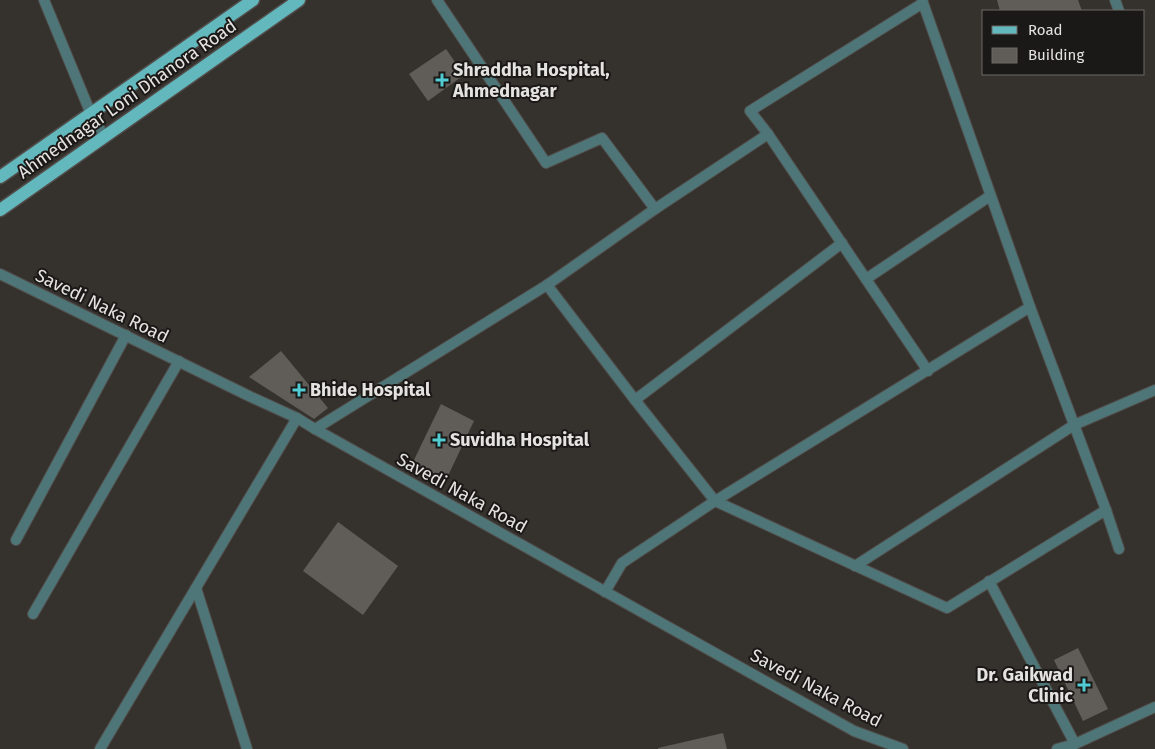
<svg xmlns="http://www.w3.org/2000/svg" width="1155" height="749" font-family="'Fira Sans',sans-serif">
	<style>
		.building { fill: #605d58 }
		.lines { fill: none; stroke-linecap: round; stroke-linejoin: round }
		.minor-casing { stroke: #514d4a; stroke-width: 12 }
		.tertiary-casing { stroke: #514d4a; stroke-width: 12 }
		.primary-casing { stroke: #514d4a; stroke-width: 15 }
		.minor { stroke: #4e7678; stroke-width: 10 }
		.tertiary { stroke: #4e7678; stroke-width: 10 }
		.primary { stroke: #62b8bd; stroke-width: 12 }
		.poi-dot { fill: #51ccd3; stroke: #1b1917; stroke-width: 2 }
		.labels { text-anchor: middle; stroke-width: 4; stroke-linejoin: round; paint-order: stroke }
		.poi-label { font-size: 18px; font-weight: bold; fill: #e5e3e0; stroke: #1b1917; text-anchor: start }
		.street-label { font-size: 18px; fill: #e5e3e0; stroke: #1b1917 }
	</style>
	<rect width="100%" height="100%" fill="#35312d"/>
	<g class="building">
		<path d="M997,0H1078L1082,11H1000Z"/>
		<path d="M446,49L464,75L428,101L409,74Z"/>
		<path d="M281,351L328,408L314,419L249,377Z"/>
		<path d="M441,404L474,421L446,480L412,464Z"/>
		<path d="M338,522L398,566L363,615L303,571Z"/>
		<path d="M1078,648L1108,709L1083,721L1054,660Z"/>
		<path d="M723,733L727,749H658V748Z"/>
	</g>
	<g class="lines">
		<g class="minor-casing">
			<g id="minor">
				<path d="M44,0L91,114L104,136"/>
				<path d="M437,0L546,163L602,138L655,209"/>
				<path d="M922,0L1030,307L1106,510L1119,549"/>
				<path d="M1115,0L1119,11"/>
				<path d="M768,134L928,371"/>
				<path d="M866,279L990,196"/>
				<path d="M547,285L635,400L715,501L947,608L1106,510"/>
				<path d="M635,400L842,243"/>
				<path d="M315,429L547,285L655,209L768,134L750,111L923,3"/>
				<path d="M16,540L126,335"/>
				<path d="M855,566L1074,425L1155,390"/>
				<path d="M989,581L1075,744"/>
				<path d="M196,588L247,749"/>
				<path d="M605,592L622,563L715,501L1030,307"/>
				<path d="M33,614L179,361"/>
				<path d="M1057,749L1075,744L1155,707"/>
			</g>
		</g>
		<g class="tertiary-casing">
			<g id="tertiary">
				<path d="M0,274L251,397L297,418L315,429L854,731L903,749"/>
				<path d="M100,749L297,418"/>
			</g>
		</g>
		<g class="primary-casing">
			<g id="primary">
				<path d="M0,177L253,0"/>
				<path d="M0,210L299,0"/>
			</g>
		</g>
		<use href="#minor" class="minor"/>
		<use href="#tertiary" class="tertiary"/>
		<use href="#primary" class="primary"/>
	</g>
	<g class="poi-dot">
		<path d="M439.5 72.5h5v5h5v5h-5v5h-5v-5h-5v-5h5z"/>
		<path d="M296.5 382.5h5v5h5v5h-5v5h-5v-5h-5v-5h5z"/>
		<path d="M436.5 432.5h5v5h5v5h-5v5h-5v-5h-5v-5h5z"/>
		<path d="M1081.5 677.5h5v5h5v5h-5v5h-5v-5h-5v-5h5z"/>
	</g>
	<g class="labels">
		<g class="poi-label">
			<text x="453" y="76">Shraddha Hospital,<tspan x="453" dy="21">Ahmednagar</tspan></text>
			<text x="310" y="396">Bhide Hospital</text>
			<text x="450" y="446">Suvidha Hospital</text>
			<text x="1073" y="681" text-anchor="end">Dr. Gaikwad<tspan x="1073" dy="21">Clinic</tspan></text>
		</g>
		<g class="street-label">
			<text transform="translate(127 99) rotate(-35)" y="6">Ahmednagar Loni Dhanora Road</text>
			<text transform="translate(102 306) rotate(26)" y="6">Savedi Naka Road</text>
			<text transform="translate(462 493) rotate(29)" y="6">Savedi Naka Road</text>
			<text transform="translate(816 688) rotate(28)" y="6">Savedi Naka Road</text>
		</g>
	</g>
	<rect x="982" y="10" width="162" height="65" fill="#1b1917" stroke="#6c6a67"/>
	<rect x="992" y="26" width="25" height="8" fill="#62b8bd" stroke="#6c6a67"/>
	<text x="1028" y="35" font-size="15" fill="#e5e3e0">Road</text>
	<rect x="992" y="48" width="25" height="15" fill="#605d58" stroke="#6c6a67"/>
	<text x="1028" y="60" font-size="15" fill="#e5e3e0">Building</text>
</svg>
